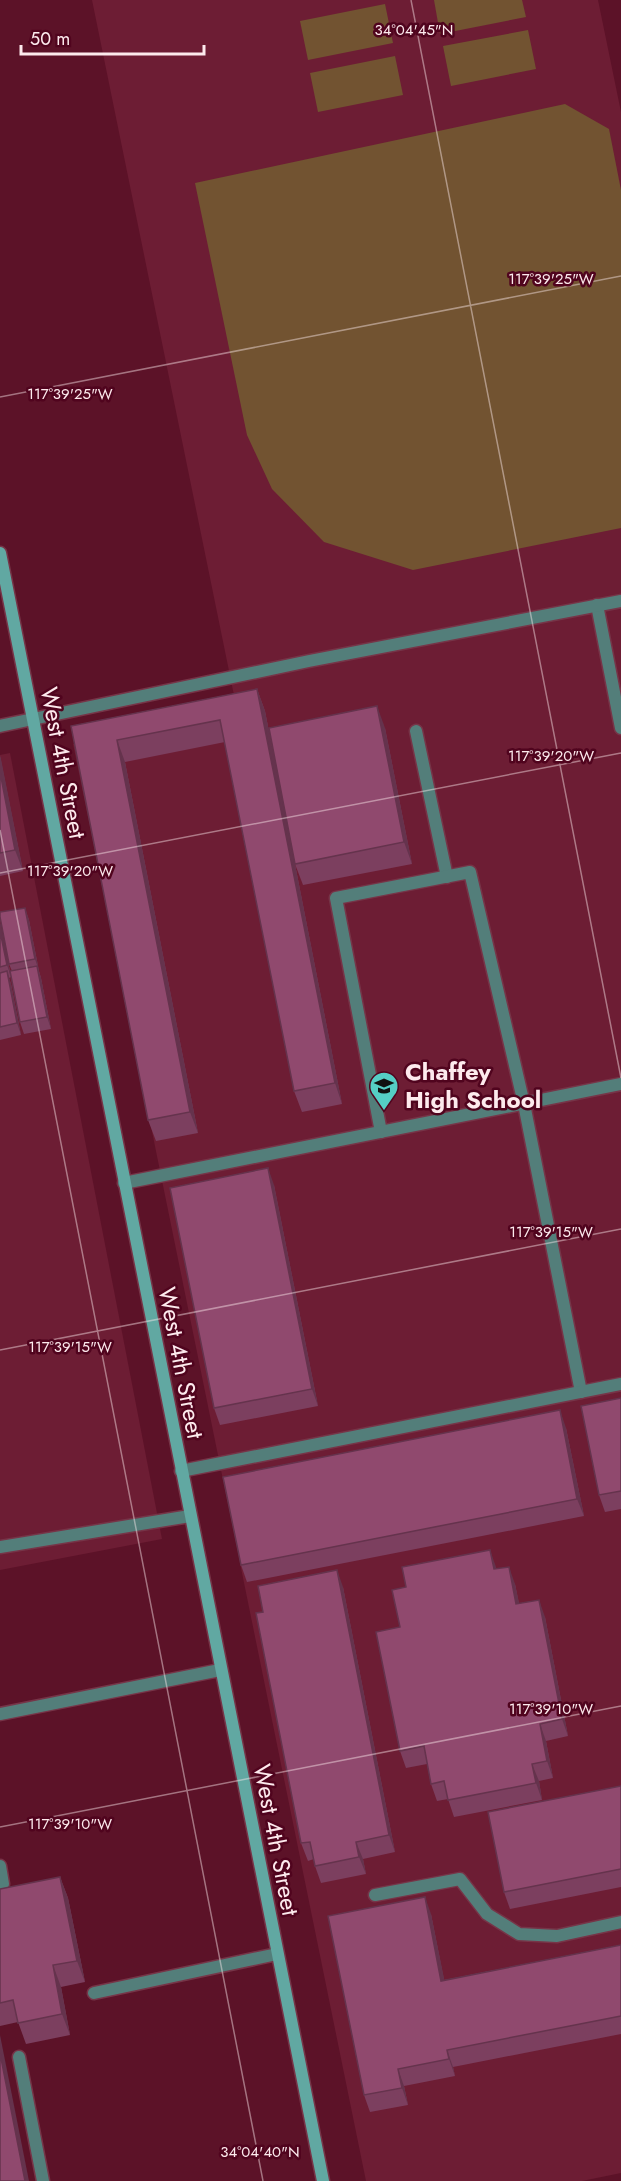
<svg xmlns="http://www.w3.org/2000/svg" width="621" height="2181" font-family="Jost,sans-serif">
	<style>
		.built { fill: #6d1d34 }
		.pitch { fill: #725331 }
		.lines { fill: none; stroke-linecap: round; stroke-linejoin: round }
		.service-casing { stroke: #763548; stroke-width: 15 }
		.minor-casing { stroke: #763548; stroke-width: 15 }
		.tertiary-casing { stroke: #763548; stroke-width: 15 }
		.secondary-casing { stroke: #763548; stroke-width: 15 }
		.service { stroke: #537e7a; stroke-width: 12 }
		.minor { stroke: #537e7a; stroke-width: 12 }
		.tertiary { stroke: #537e7a; stroke-width: 12 }
		.secondary { stroke: #61a8a2; stroke-width: 12 }
		.wall { fill: #7c3f5f }
		.shaded-wall { fill: #65334d }
		.building { fill: #90496e; stroke: #65334d; stroke-width: 1.5 }
		.ticks { fill: none; stroke: #fdeaed; stroke-width: 1.5; stroke-opacity: 0.45 }
		.labels { text-anchor: middle; stroke-width: 5; stroke-linejoin: round; paint-order: stroke }
		.street-label { font-size: 24px; fill: #fdeaed; stroke: #50041e }
		.poi-label { font-size: 24px; font-weight: bold; fill: #fdeaed; stroke: #50041e; text-anchor: start }
		.ticks-label { font-size: 15px; text-anchor: middle; fill: #fdeaed; stroke: #50041e; stroke-width: 5; stroke-linejoin: round; paint-order: stroke }
	</style>
	<rect width="100%" height="100%" fill="#5c1228"/>
	<g class="built">
		<path d="M92,0H598L621,112V2173L582,2181H366L73,744L237,710Z"/>
		<path d="M10,753L162,1539L0,1570V755Z"/>
	</g>
	<g class="pitch">
		<path d="M434,0H522L526,17L440,34Z"/>
		<path d="M385,4L393,43L308,60L300,21Z"/>
		<path d="M528,30L536,69L451,86L443,46Z"/>
		<path d="M395,56L403,95L318,112L310,73Z"/>
		<path d="M565,104L609,129L621,190V528L413,570L324,542L272,489L247,435L195,183Z"/>
	</g>
	<g class="lines">
		<g class="service-casing">
			<g id="service">
				<path d="M597,605L621,728"/>
				<path d="M33,719L309,661L621,601"/>
				<path d="M416,731L447,877"/>
				<path d="M381,1132L336,898L470,872L524,1104L581,1392"/>
				<path d="M124,1183L621,1084"/>
				<path d="M181,1471L621,1384"/>
				<path d="M0,1547L190,1516"/>
				<path d="M0,1866L3,1884"/>
				<path d="M375,1895L460,1879L487,1914L519,1934L557,1936L621,1922"/>
				<path d="M94,1993L277,1954"/>
				<path d="M19,2057L43,2181"/>
			</g>
		</g>
		<g class="minor-casing">
			<path id="minor" d="M0,1714L220,1670"/>
		</g>
		<g class="tertiary-casing">
			<path id="tertiary" d="M0,726L33,719"/>
		</g>
		<g class="secondary-casing">
			<path id="secondary" d="M0,553L323,2181"/>
		</g>
		<use href="#service" class="service"/>
		<use href="#minor" class="minor"/>
		<use href="#tertiary" class="tertiary"/>
		<use href="#secondary" class="secondary"/>
	</g>
	<g class="wall">
		<path d="M257,689L265,711L342,1104L302,1112L294,1091L225,742L125,762L198,1133L156,1141L148,1120L71,726Z"/>
		<path d="M385,728L412,864L303,885L295,864Z"/>
		<path d="M0,756L23,871L0,876Z"/>
		<path d="M25,908L29,920L39,971L41,978L51,1029L24,1034L20,1022L11,977L9,978L11,984L21,1035L0,1040V923L10,971H12L9,964Z"/>
		<path d="M274,1185L318,1406L220,1425L214,1408Z"/>
		<path d="M621,1398V1509L605,1512L599,1495Z"/>
		<path d="M566,1428L584,1516L247,1582L241,1565Z"/>
		<path d="M497,1569L515,1584L519,1604L545,1617L568,1736L546,1741L553,1778L539,1781L542,1800L454,1817L448,1799L437,1801L431,1784L427,1764L406,1768L400,1751V1627Z"/>
		<path d="M343,1587L395,1852L363,1859L366,1874L321,1883L315,1866L314,1859L308,1861L301,1843L263,1612Z"/>
		<path d="M621,1786V1887L510,1909L504,1892Z"/>
		<path d="M60,1877L68,1898L85,1982L61,1987L70,2035L26,2044L18,2022L0,2026V1889Z"/>
		<path d="M431,1914L444,1980L621,1945V2034L453,2067L455,2076L404,2086L408,2105L370,2112L364,2095Z"/>
	</g>
	<g class="shaded-wall">
		<path d="M257,689L265,711L342,1104L335,1083Z"/>
		<path d="M377,706L385,728L412,864L404,842Z"/>
		<path d="M117,740L125,762L198,1133L190,1112Z"/>
		<path d="M0,756L1,759L23,871L15,850L0,772Z"/>
		<path d="M25,908L29,920L39,971L35,959Z"/>
		<path d="M0,923L1,925L11,977L7,965L0,931Z"/>
		<path d="M37,966L41,978L51,1029L47,1017Z"/>
		<path d="M7,971L11,984L21,1035L17,1023Z"/>
		<path d="M268,1168L274,1185L318,1406L312,1389Z"/>
		<path d="M560,1410L566,1428L584,1516L577,1499Z"/>
		<path d="M490,1550L496,1567L500,1587L494,1569Z"/>
		<path d="M509,1567L515,1584L523,1621L516,1604Z"/>
		<path d="M337,1570L343,1587L395,1852L389,1835Z"/>
		<path d="M539,1600L545,1617L568,1736L562,1719Z"/>
		<path d="M540,1724L546,1741L553,1778L547,1761Z"/>
		<path d="M532,1764L539,1781L542,1800L536,1783Z"/>
		<path d="M356,1842L363,1859L366,1874L359,1857Z"/>
		<path d="M60,1877L68,1898L85,1982L77,1961Z"/>
		<path d="M425,1897L431,1914L448,1998L441,1981Z"/>
		<path d="M53,1965L61,1987L70,2035L62,2014Z"/>
		<path d="M0,2035L29,2181H25L0,2053Z"/>
		<path d="M447,2050L453,2067L455,2076L449,2059Z"/>
		<path d="M398,2069L404,2086L408,2105L402,2088Z"/>
	</g>
	<g class="building">
		<path d="M257,689L335,1083L294,1091L220,720L117,740L190,1112L148,1120L71,726Z"/>
		<path d="M377,706L404,842L295,864L269,728Z"/>
		<path d="M0,772L15,850L0,853Z"/>
		<path d="M25,908L35,959L9,964L0,917V912Z"/>
		<path d="M0,931L7,965L0,967Z"/>
		<path d="M37,966L47,1017L20,1022L10,971Z"/>
		<path d="M7,971L17,1023L0,1027V973Z"/>
		<path d="M268,1168L312,1389L214,1408L170,1188Z"/>
		<path d="M621,1398V1491L599,1495L581,1406Z"/>
		<path d="M560,1410L577,1499L241,1565L223,1477Z"/>
		<path d="M490,1550L494,1569L509,1567L516,1604L539,1600L562,1719L540,1724L547,1761L532,1764L536,1783L448,1800L444,1781L431,1784L424,1746L400,1751L376,1632L400,1627L392,1590L406,1587L402,1567Z"/>
		<path d="M337,1570L389,1835L356,1842L359,1857L315,1866L310,1842L301,1843L256,1613L263,1612L258,1586Z"/>
		<path d="M621,1786V1869L504,1892L488,1812Z"/>
		<path d="M60,1877L77,1961L53,1965L62,2014L18,2023L13,2000L0,2003V1889Z"/>
		<path d="M425,1897L441,1981L621,1945V2016L447,2050L449,2059L398,2069L402,2088L364,2095L328,1916Z"/>
		<path d="M0,2053L25,2181H0Z"/>
	</g>
	<path class="ticks" d="M411,0L621,1078M0,397L621,276M0,830L263,2181M0,873L621,753M0,1350L621,1229M0,1827L621,1706"/>
	<defs>
		<g id="school-pin" transform="scale(1.5)"><path d="M0 17L-7.5 6A9.5 9.5 0 1 1 7.5 6Z" fill="#55cec5" stroke="#50041e"/><path d="M0-5L7-2L0 1L-7-2ZM-4 1L0 2.5L4 1V4Q0 6-4 4Z" fill="#111"/></g>
	</defs>
	<g fill-rule="evenodd">
		<use href="#school-pin" x="384" y="1086"/>
	</g>
	<g class="labels">
		<g class="street-label">
			<text transform="translate(63 763) rotate(79)" y="8">West 4th Street</text>
			<text transform="translate(181 1363) rotate(79)" y="8">West 4th Street</text>
			<text transform="translate(276 1840) rotate(79)" y="8">West 4th Street</text>
		</g>
		<g class="poi-label">
			<text x="405" y="1080">Chaffey<tspan x="405" dy="28">High School</tspan></text>
		</g>
	</g>
	<g class="ticks-label">
		<text x="414" y="35">34°04'45"N</text>
		<text x="551" y="284">117°39'25"W</text>
		<text x="70" y="399">117°39'25"W</text>
		<text x="551" y="761">117°39'20"W</text>
		<text x="70" y="876">117°39'20"W</text>
		<text x="551" y="1237">117°39'15"W</text>
		<text x="70" y="1352">117°39'15"W</text>
		<text x="551" y="1714">117°39'10"W</text>
		<text x="70" y="1829">117°39'10"W</text>
		<text x="260" y="2157">34°04'40"N</text>
	</g>
	<path d="M21 45v9h183v-9" fill="none" stroke="#fdeaed" stroke-width="3"/>
	<text x="30" y="45" font-size="18" fill="#fdeaed" stroke="#50041e" stroke-width="4.5" paint-order="stroke">50 m</text>
</svg>
